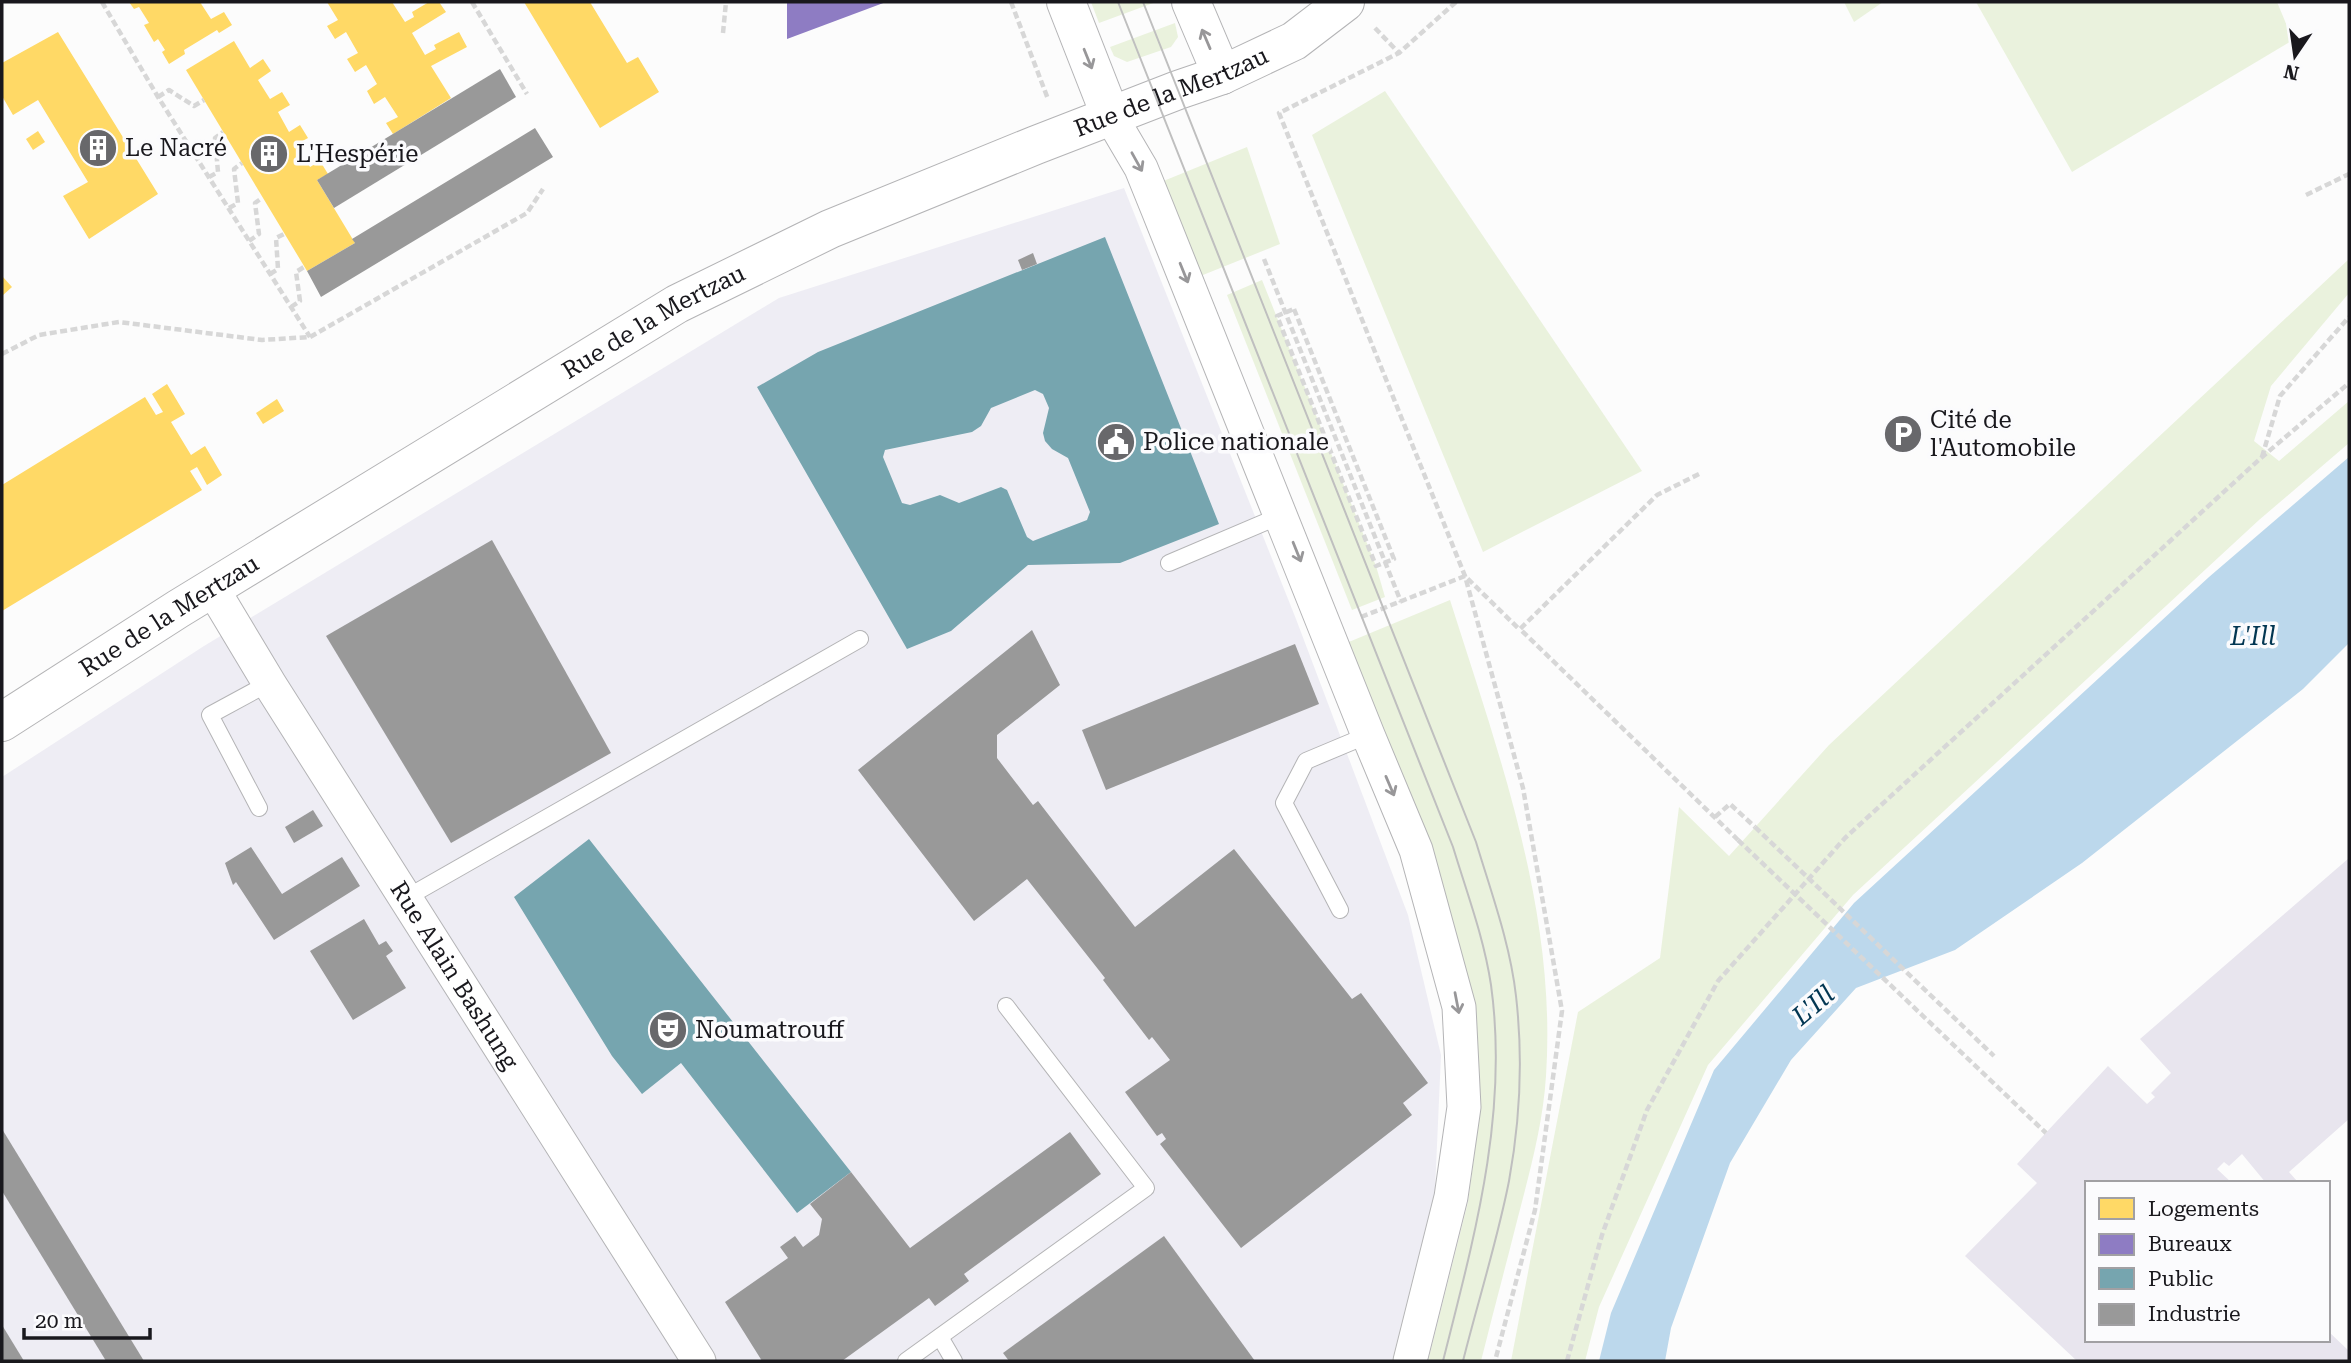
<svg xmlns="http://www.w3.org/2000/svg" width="2351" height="1363" font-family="'Roboto Serif',serif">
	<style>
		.built { fill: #eeedf4 }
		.green { fill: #eaf2dd }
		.water { fill: #bcd8ec }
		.homes { fill: #ffd966 }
		.offices { fill: #8e7cc3 }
		.public { fill: #76a5af; fill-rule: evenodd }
		.industry { fill: #999 }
		.building { fill: #e8e5ee }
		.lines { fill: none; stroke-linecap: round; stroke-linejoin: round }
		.service-casing { stroke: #b4b4b6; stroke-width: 18 }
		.minor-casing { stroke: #b4b4b6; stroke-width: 35 }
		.secondary-casing { stroke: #b4b4b6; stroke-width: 40 }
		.path { stroke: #d7d7d7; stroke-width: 4.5; stroke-dasharray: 7 3.5; stroke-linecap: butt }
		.service { stroke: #fff; stroke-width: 16 }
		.minor { stroke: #fff; stroke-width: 33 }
		.secondary { stroke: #fff; stroke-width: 38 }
		.tram { stroke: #bfbfbf; stroke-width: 2 }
		.path-bridge { stroke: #d7d7d7; stroke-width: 4.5; stroke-dasharray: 7 3.5; stroke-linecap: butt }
		.oneway { stroke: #989799 }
		.labels { text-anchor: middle; stroke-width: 7; stroke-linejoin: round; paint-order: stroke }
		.street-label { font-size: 24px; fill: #19181d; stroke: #fbfbfd }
		.poi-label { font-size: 24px; fill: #19181d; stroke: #fbfbfd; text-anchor: start }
		.water-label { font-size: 26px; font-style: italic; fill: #023652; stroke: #fbfbfd }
	</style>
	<rect width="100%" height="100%" fill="#fcfcfc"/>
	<path class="built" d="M1124,188L1296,619L1408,915L1441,1055L1435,1190L1392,1361H2V777L204,646L779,298Z"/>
	<g class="green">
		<path d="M1091,2H1156L1099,23Z"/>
		<path d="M1844,2H1883L1854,22Z"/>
		<path d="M1976,2H2277L2293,40L2072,172Z"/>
		<path d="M1175,23L1178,37L1171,47L1127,62L1114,56L1110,47Z"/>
		<path d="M1385,91L1642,471L1483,552L1312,135Z"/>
		<path d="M1247,147L1280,244L1198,277L1161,182Z"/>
		<path d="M2349,259V293L2271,386L2254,441L2279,461L2349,401V443L2259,520L1853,895L1708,1065L1599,1307L1585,1361H1511L1578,1012L1660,958L1679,807L1729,856L1829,745Z"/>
		<path d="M1262,280L1376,566L1385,597L1352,610L1227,295Z"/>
		<path d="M1450,600C1499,755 1557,911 1546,1076C1543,1124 1530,1171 1518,1217C1506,1265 1493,1313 1481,1361H1428L1468,1202L1477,1135L1478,1078L1344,644Z"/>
	</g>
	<path class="water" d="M2349,457V643L2303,689L2082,863L1955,950L1856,988L1791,1060L1730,1163L1671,1328L1665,1361H1599L1611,1313L1714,1070L1854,903L2209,577Z"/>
	<g class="homes">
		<path d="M129,2H200L211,19L224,12L232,25L219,33L217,30L184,50L185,54L169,64L162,52L165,50L158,39L154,42L144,25L149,23L139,7L134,9Z"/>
		<path d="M327,2H392L405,22L414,17L412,12L429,2H439L446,12L412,33L425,55L436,49L434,45L459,32L467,47L431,66L451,98L393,134L386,123L398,117L385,97L374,104L367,91L377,84L366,65L355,72L347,59L358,53L346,32L335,39L327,26L338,20Z"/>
		<path d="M524,2H590L627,63L638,57L659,92L600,128Z"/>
		<path d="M58,32L158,194L89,239L63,196L88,182L38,100L13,115L2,96V63Z"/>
		<path d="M234,41L250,68L263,59L271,71L258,80L270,99L282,92L290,105L278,112L289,132L300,125L308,138L297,144L310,167L320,161L328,174L317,180L355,243L307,271L186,70Z"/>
		<path d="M38,131L45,142L33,150L26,139Z"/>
		<path d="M2,276L12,287L2,296Z"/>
		<path d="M167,384L185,414L171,422L191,455L205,446L222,475L207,485L197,467L190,471L202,490L2,611V485L145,397L156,415L163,412L152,394Z"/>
		<path d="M277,399L284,411L263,424L256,413Z"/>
	</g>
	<path class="offices" d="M787,2H886L787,39Z"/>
	<g class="public">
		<path d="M1105,237L1219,524L1120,563L1028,565L951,631L907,649L757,387L818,352ZM1035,390L1043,394L1049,408L1043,433L1045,441L1052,449L1068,458L1090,512L1087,520L1033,541L1027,537L1007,490L1001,487L959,503L940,495L910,505L902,503L883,457L885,450L972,432L981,426L991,408Z"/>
		<path d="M589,839L851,1172L797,1213L681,1063L642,1094L612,1056L514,897Z"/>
	</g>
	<g class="industry">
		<path d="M500,69L516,97L334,208L317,180Z"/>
		<path d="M535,128L553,157L321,297L307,271L355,243L352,239Z"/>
		<path d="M1033,253L1037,264L1022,270L1018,260Z"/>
		<path d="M492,540L611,753L451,843L326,636Z"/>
		<path d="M1032,630L1060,685L997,735V758L1033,805L1038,801L1135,927L1234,849L1352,999L1361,993L1428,1083L1403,1103L1412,1115L1241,1248L1160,1144L1166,1139L1162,1133L1157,1136L1125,1092L1170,1060L1152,1037L1149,1040L1103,980L1105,978L1027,879L974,921L858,770Z"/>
		<path d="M1295,644L1319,704L1106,790L1082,730Z"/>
		<path d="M313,810L323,826L294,843L285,827Z"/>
		<path d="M251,847L282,894L342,857L360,886L274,940L236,882L233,885L225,863Z"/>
		<path d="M364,919L379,945L386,941L393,951L386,956L406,988L353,1020L310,951Z"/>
		<path d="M2,1129L144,1361H106L2,1191Z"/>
		<path d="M1070,1132L1101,1174L964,1274L969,1281L935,1306L929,1298L842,1361H762L725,1302L788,1258L780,1247L795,1236L803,1247L819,1235L822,1219L810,1204L851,1172L910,1248Z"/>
		<path d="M1164,1236L1255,1361H1009L1003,1353Z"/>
		<path d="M2,1325L24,1361H2Z"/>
	</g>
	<path class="building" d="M2349,858V1119L2289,1172L2297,1181L2296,1183H2266L2242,1154L2229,1166L2224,1162L2217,1169L2232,1183H2087V1340H2328V1331L2349,1351V1361H2077L1965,1256L2037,1183L2017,1164L2108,1066L2147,1104L2155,1097L2151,1093L2171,1073L2140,1039Z"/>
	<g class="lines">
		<g class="service-casing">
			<g id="service">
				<path d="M1169,563L1282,515"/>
				<path d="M259,808L210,715L269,683"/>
				<path d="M406,898L860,639"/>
				<path d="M1340,910L1284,803L1306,761L1368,735"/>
				<path d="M940,1337L954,1361"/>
				<path d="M906,1361L1146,1188L1006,1006"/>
			</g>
		</g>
		<g class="minor-casing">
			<g id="minor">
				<path d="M1111,117L1141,168L1158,210L1368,735L1416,850L1459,1007L1464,1107L1451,1197L1410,1361"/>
				<path id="s1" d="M212,588L269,683L699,1361"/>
			</g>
		</g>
		<g class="secondary-casing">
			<g id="secondary">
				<path d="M1066,2L1111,117"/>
				<path d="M1191,2L1222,75"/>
				<path id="s2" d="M2,722L178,609L677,304L830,229L1036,145L1178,90L1222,75L1294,41L1345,2"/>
			</g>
		</g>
		<g class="path">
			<path d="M102,2L158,97L310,337"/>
			<path d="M472,2L527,94"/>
			<path d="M1011,2L1048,99"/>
			<path d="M1456,2L1399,53L1279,113L1465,576L1523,788L1562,1011L1535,1210L1495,1361"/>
			<path d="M1375,28L1399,53"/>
			<path d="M723,33L726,2"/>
			<path d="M158,97L169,90L194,106L204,100"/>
			<path d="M209,177L218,172L215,138L223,132"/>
			<path d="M2306,195L2349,174"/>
			<path d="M229,208L238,203L234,169L242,163"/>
			<path d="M249,241L259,234L255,203L262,198"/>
			<path d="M1264,259L1401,602"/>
			<path d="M270,274L278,269L276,238L284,234"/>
			<path d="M291,307L300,301L296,272L304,267"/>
			<path d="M1294,309L1394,559L1376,566L1277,316Z"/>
			<path d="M2,354L39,335L119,322L262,340L310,337L527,213L543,189"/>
			<path d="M2262,457L2280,396L2349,317"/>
			<path d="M1699,474L1657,495L1520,629L1738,840"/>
			<path d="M1361,617L1465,576L1519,629"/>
			<path d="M1715,817L1730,804L1755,827"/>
			<path d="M1567,1361L1602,1235L1647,1110L1718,981L1845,838L2262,457L2349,383"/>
		</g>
		<use href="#service" class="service"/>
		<use href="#minor" class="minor"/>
		<use href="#secondary" class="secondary"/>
		<g class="tram">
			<path d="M1118,2L1453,847C1467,893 1484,938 1491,985C1509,1114 1474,1238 1443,1361"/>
			<path d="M1143,2L1476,842C1491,892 1510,943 1516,996C1523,1057 1520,1121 1509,1181C1497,1242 1478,1301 1463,1361"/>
		</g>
		<g class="path-bridge">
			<path d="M1755,827L1994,1056"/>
			<path d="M1738,840L2046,1133"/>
		</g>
	</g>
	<defs><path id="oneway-shaft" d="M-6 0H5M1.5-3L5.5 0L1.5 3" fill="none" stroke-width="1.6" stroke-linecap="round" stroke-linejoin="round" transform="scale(1.75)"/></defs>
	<g class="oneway">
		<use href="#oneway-shaft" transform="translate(1206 39) rotate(-113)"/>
		<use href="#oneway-shaft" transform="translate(1088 59) rotate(68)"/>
		<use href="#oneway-shaft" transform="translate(1137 162) rotate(61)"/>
		<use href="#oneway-shaft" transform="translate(1184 273) rotate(68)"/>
		<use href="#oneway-shaft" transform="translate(1297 552) rotate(68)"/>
		<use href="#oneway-shaft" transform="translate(1390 786) rotate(67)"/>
		<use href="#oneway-shaft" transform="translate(1457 1003) rotate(79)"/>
	</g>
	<defs>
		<g id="building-disc" transform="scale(2.0125)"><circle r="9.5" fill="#68686b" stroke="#fbfbfd"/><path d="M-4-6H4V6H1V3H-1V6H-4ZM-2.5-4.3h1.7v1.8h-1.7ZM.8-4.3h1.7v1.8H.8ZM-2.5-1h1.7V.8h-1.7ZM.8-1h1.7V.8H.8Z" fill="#fff"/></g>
		<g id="parking-disc" transform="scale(2.0125)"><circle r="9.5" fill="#68686b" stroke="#fbfbfd"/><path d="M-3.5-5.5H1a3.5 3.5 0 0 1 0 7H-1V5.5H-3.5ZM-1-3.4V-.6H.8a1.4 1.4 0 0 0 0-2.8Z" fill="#fff"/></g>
		<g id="civic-disc" transform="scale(2.0125)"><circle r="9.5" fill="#68686b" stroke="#fbfbfd"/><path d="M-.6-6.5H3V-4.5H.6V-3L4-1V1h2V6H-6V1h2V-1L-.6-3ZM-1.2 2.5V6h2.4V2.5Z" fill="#fff"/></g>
		<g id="theatre-disc" transform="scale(2.0125)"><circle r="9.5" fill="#68686b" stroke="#fbfbfd"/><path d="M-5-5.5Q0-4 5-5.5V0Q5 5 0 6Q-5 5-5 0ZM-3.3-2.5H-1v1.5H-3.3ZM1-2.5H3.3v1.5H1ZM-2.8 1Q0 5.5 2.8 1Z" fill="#fff"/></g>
	</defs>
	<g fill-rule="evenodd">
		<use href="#building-disc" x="98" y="148"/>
		<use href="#building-disc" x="269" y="154"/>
		<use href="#parking-disc" x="1903" y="434"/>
		<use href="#civic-disc" x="1116" y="442"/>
		<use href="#theatre-disc" x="668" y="1030"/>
	</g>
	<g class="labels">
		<g class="street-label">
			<text dy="8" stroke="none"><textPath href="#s2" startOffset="1332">Rue de la Mertzau</textPath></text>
			<text dy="8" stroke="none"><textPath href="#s2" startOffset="765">Rue de la Mertzau</textPath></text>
			<text dy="8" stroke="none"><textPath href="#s2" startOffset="198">Rue de la Mertzau</textPath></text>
			<text dy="8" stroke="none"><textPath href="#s1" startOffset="457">Rue Alain Bashung</textPath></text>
		</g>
		<g class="poi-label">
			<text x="125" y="156">Le Nacré</text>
			<text x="296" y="162">L'Hespérie</text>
			<text x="1930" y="428">Cité de<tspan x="1930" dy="28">l'Automobile</tspan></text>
			<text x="1143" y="450">Police nationale</text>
			<text x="695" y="1038">Noumatrouff</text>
		</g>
		<g class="water-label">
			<text x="2253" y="645">L'Ill</text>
			<text transform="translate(1813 1005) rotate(-40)" y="9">L'Ill</text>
		</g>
	</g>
	<rect width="2351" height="1363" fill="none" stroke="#19181d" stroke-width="7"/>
	<rect x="2085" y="1181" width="245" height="161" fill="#fbfbfd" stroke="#a1a0a3" stroke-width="2"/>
	<rect x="2099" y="1198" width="35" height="21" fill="#ffd966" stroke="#a1a0a3" stroke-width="2"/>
	<text x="2148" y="1216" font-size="21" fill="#19181d">Logements</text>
	<rect x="2099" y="1234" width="35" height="21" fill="#8e7cc3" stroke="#a1a0a3" stroke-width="2"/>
	<text x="2148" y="1251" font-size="21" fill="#19181d">Bureaux</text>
	<rect x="2099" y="1268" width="35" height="21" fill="#76a5af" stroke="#a1a0a3" stroke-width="2"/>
	<text x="2148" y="1286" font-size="21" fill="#19181d">Public</text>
	<rect x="2099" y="1304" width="35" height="21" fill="#999999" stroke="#a1a0a3" stroke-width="2"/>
	<text x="2148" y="1321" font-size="21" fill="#19181d">Industrie</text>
	<g transform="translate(2295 56) rotate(193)" stroke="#fbfbfd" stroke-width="5" paint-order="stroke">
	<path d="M0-5L12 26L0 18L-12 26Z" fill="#19181d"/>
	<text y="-10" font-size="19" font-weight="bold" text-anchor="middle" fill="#19181d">N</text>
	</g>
	<path d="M24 1328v10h126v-10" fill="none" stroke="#19181d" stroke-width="3.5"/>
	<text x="35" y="1328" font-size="21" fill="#19181d" stroke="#fbfbfd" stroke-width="5" paint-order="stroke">20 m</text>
</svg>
